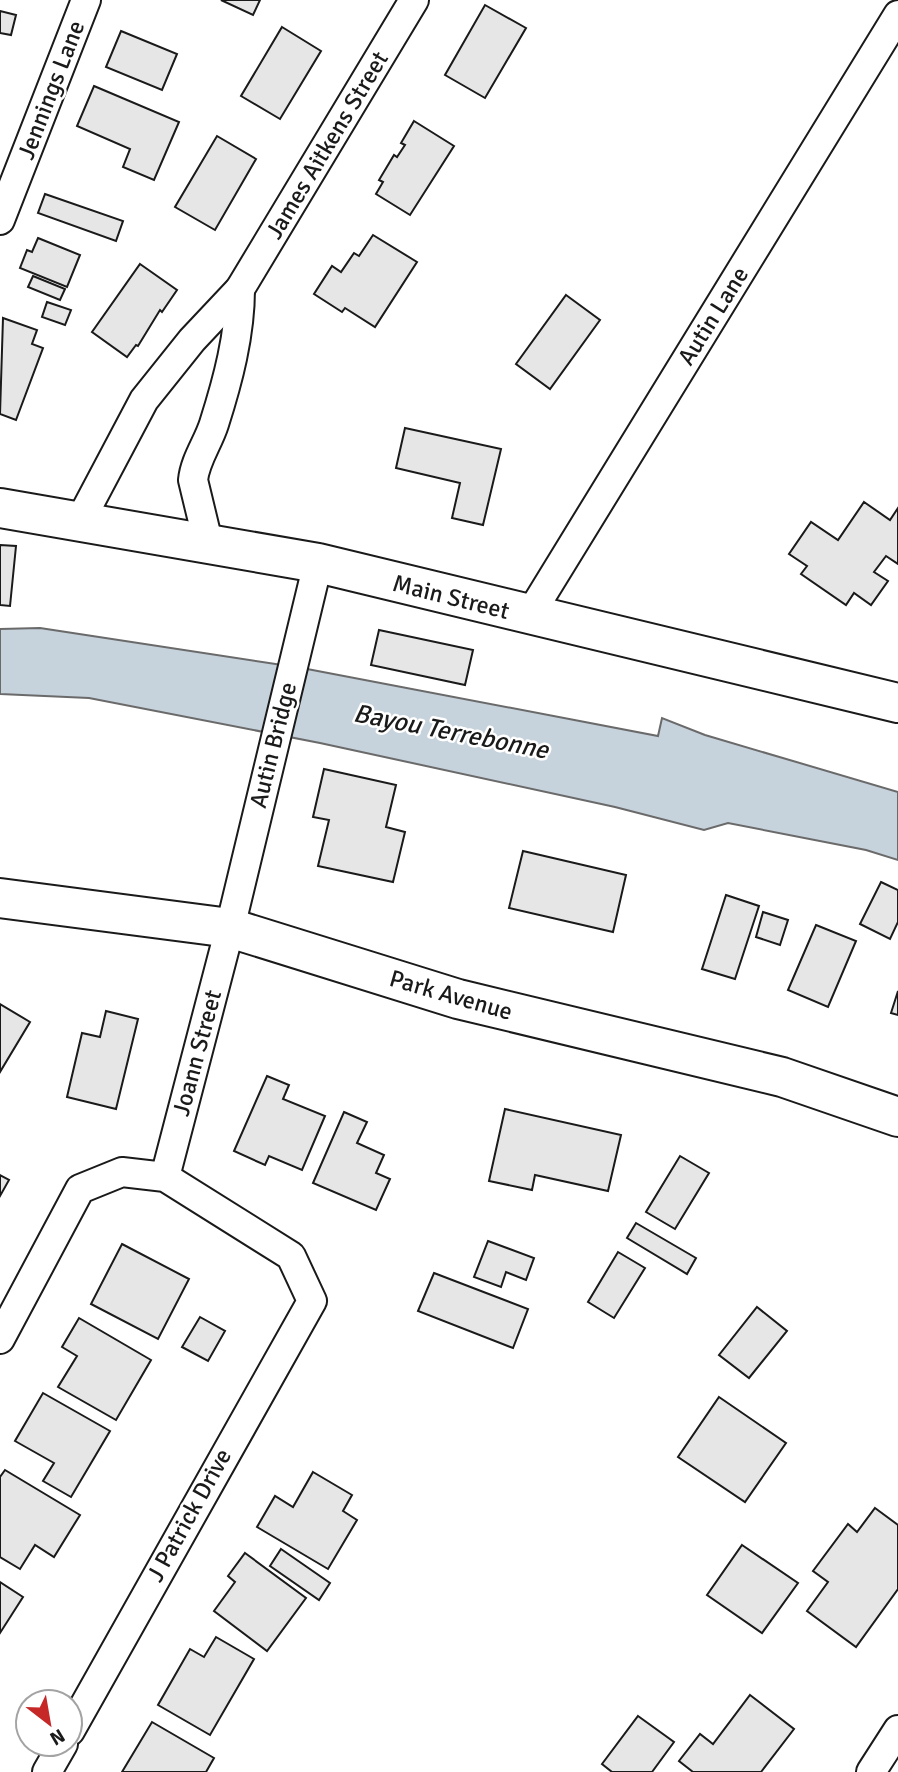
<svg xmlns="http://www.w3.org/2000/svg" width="898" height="1772" font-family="Signika,sans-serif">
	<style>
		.water { fill: #c6d2dc; stroke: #6a6a6a; stroke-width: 2 }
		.building { fill: #e6e6e6; stroke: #1a1a1a; stroke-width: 2 }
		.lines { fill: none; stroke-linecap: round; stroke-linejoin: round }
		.street-casing { stroke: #1a1a1a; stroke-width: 32 }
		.primary-casing { stroke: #1a1a1a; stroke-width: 42 }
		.street { stroke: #fff; stroke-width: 28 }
		.primary { stroke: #fff; stroke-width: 38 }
		.labels { text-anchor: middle; stroke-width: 5; stroke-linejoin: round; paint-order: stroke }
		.street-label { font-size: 24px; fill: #1a1a1a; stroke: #fff }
		.water-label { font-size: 26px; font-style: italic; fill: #1a1a1a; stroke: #fff }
	</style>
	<rect width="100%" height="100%" fill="#fff"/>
	<path class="water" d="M40,628L302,668L658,736L662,718L705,735L898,792V860L866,850L728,823L704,830L615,807L320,743L89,698L0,694V629Z"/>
	<g class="building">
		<path d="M221,0H260L253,15Z"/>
		<path d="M485,5L526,28L485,98L445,75Z"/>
		<path d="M0,11L16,15L11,35L0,33Z"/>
		<path d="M282,27L321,51L280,119L241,96Z"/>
		<path d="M121,31L177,54L162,90L106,67Z"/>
		<path d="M94,86L179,122L154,180L123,167L130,149L77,126Z"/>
		<path d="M414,121L454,146L410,215L376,194L383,182L379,180L394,155L397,157L405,145L401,143Z"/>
		<path d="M217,136L256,159L215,230L175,207Z"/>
		<path d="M45,194L123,221L116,241L38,213Z"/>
		<path d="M373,235L417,262L375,327L345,308L342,312L314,294L332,266L341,272L354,253L359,256Z"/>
		<path d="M38,238L80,255L67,287L20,268L27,250L32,252Z"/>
		<path d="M140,264L177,290L162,312L160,310L138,346L136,345L127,357L92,332Z"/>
		<path d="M33,276L65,289L60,300L28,287Z"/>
		<path d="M566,295L600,320L550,389L516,364Z"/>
		<path d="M47,302L71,310L65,325L42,317Z"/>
		<path d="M3,318L37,330L32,344L43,348L16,420L0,414Z"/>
		<path d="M405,428L501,449L483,525L452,518L460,483L396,468Z"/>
		<path d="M864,502L890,520L898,508V564L886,556L874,572L888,581L871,605L854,593L846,605L801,574L807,566L789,554L811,522L838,540Z"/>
		<path d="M0,545L16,546L10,606L0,605Z"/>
		<path d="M379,630L473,650L465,685L371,665Z"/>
		<path d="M324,769L396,785L386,827L405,832L393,882L318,866L329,820L313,817Z"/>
		<path d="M523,851L626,875L613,932L509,908Z"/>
		<path d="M881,882L898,890V922L890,939L860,924Z"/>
		<path d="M726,895L759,906L735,979L702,969Z"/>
		<path d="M763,912L788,920L780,945L756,937Z"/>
		<path d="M816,925L856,941L828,1007L788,990Z"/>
		<path d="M898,991V1015L891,1013Z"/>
		<path d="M0,1004L30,1022L0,1072Z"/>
		<path d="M106,1011L138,1019L116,1109L67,1097L82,1033L100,1037Z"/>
		<path d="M267,1076L289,1085L283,1099L325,1116L302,1170L269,1156L265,1165L234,1151Z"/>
		<path d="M505,1109L621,1135L608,1191L535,1175L532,1190L489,1181Z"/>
		<path d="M344,1112L367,1122L357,1143L384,1155L376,1173L390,1179L376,1210L313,1183Z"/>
		<path d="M680,1156L709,1173L675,1229L646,1212Z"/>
		<path d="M0,1175L9,1180L0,1196Z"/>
		<path d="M636,1223L696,1258L687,1274L627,1238Z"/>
		<path d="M488,1241L534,1258L526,1280L506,1272L501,1287L474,1277Z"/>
		<path d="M122,1244L189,1279L158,1339L91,1304Z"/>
		<path d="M618,1252L645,1268L614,1318L588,1302Z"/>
		<path d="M434,1273L528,1309L513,1348L418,1311Z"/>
		<path d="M757,1307L787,1331L749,1378L719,1355Z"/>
		<path d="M200,1317L225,1331L208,1361L182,1347Z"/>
		<path d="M79,1318L151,1360L116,1420L58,1387L77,1356L62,1347Z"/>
		<path d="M43,1393L110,1431L71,1497L43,1481L54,1463L15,1441Z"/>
		<path d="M719,1397L786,1443L745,1502L678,1457Z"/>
		<path d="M5,1470L80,1515L54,1557L35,1545L20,1569L0,1557V1477Z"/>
		<path d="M313,1472L352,1495L343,1511L357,1520L328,1569L257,1527L275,1496L293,1507Z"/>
		<path d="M875,1508L898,1525V1589L856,1647L807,1611L828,1582L813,1571L848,1524L857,1532Z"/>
		<path d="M742,1545L798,1583L762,1633L707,1595Z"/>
		<path d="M281,1549L330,1583L319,1600L270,1566Z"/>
		<path d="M245,1553L306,1598L267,1651L214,1611L235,1582L228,1576Z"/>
		<path d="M0,1582L23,1597L0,1633Z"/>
		<path d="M216,1637L254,1659L210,1735L158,1705L190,1649L204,1657Z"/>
		<path d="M750,1695L794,1729L761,1772H693L679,1761L700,1734L713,1744Z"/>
		<path d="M638,1716L674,1742L652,1772H612L602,1764Z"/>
		<path d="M152,1722L214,1758L206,1772H122Z"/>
	</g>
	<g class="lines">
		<g class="street-casing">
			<g id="street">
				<path d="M0,220L86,0"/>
				<path d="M80,521L144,400L192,340L240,289L414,0"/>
				<path d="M208,542L193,480C195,460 208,443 214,424C228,380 240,335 240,289"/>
				<path d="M529,616L898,15"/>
				<path d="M165,1177L230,928L318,563"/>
				<path d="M0,1339L80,1189L122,1172L165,1177L291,1256L312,1301L70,1731"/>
				<path d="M47,1772L63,1744"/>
				<path d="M871,1772L898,1730"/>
			</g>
		</g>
		<g class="primary-casing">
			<g id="primary">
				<path d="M0,508L318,563L898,703"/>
				<path d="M0,898L230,928L458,999L782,1077L898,1117"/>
			</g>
		</g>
		<use href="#street" class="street"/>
		<use href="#primary" class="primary"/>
	</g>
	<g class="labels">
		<g class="street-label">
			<text transform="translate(51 90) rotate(-69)" y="8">Jennings Lane</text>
			<text transform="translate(327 145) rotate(-59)" y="8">James Aitkens Street</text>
			<text transform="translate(713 316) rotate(-58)" y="8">Autin Lane</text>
			<text transform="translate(451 597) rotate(14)" y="8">Main Street</text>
			<text transform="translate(273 745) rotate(-76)" y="8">Autin Bridge</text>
			<text transform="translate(451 995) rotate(16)" y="8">Park Avenue</text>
			<text transform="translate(197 1053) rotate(-75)" y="8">Joann Street</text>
			<text transform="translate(189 1515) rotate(-61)" y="8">J Patrick Drive</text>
		</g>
		<g class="water-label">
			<text transform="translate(451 731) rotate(11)" y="9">Bayou Terrebonne</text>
		</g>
	</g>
	<g transform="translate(49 1723) rotate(149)"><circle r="33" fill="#ffffff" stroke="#a3a3a3" stroke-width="2"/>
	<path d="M0-5L12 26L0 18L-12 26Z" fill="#c62828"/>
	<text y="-10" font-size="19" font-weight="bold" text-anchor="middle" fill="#1a1a1a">N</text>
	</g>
</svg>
